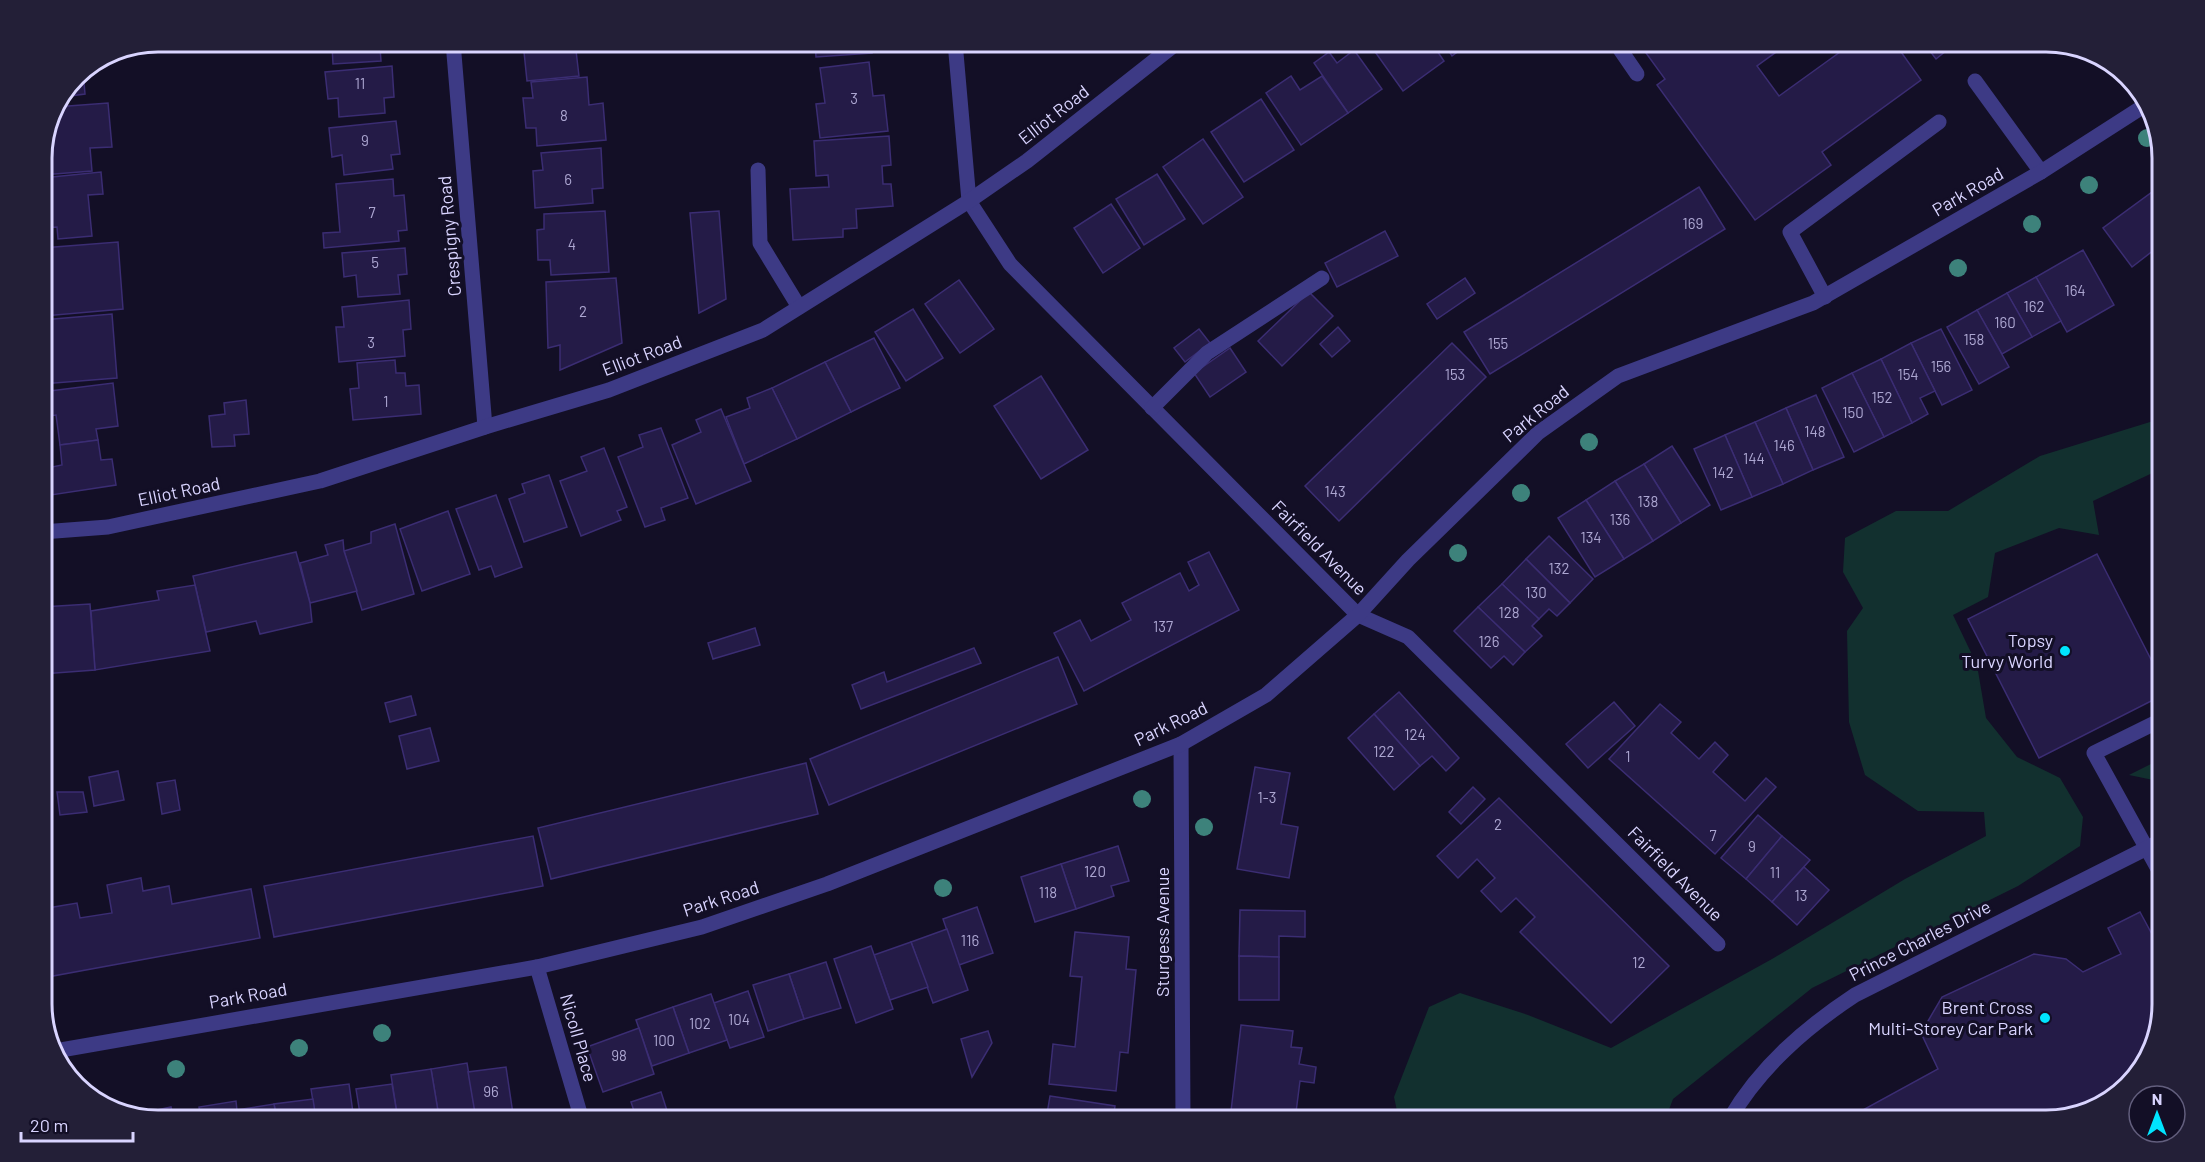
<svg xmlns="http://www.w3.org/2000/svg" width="2205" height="1162" font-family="Barlow,sans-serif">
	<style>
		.green { fill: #12302f }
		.building { fill: #241b47; stroke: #3b2d73; stroke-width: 1.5 }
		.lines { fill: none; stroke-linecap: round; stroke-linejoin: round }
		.minor { stroke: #3d3a85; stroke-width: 15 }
		.tree { fill: #3d827b }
		.poi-dot { fill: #00e5ff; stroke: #130f26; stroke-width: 2 }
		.labels { text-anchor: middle; stroke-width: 6; stroke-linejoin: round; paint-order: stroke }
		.number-label { font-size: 15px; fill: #aca6d1 }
		.street-label { font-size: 18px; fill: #d9d4ff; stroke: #130f26 }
		.poi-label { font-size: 18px; fill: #d9d4ff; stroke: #130f26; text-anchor: end }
		.rim { fill: none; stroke: #d9d4ff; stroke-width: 3 }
	</style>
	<rect width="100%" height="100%" fill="#130f26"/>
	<g class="green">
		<path d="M2163,418V468L2093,501L2099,535L2059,528L1995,553L1988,597L1953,615L1977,665L1986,718L2017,757L2060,778L2083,817L2080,846L2018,886L1812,988L1673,1099L1665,1120H1399L1394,1097L1429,1007L1460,993L1528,1015L1611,1048L1772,959L1905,879L1986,836L1984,812L1918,811L1865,775L1849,722L1847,631L1863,608L1843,572L1845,538L1896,511H1948L2040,456Z"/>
		<path d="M2163,758V782L2129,775Z"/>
	</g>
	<g class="building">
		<path d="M322,42H391V47H380L381,61L333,64L332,45H322Z"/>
		<path d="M523,42H575L579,76L527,81Z"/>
		<path d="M815,42H871L872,53L816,57Z"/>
		<path d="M1368,42H1431L1444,61L1403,91Z"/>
		<path d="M1443,42H1471L1452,56Z"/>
		<path d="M1638,42H1790L1757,66L1779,96L1854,42H1894L1921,80L1822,152L1831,165L1755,220L1657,85L1665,79Z"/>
		<path d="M1923,42H1957L1936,59Z"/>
		<path d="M1354,50L1382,89L1348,113L1314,63L1329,52L1337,63Z"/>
		<path d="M869,62L873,96L884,95L888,131L820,138L816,104L825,103L820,68Z"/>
		<path d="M392,66L394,97L384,98L385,113L339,117L338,98L328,99L325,72Z"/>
		<path d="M83,71L85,94L62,97L76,76Z"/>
		<path d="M1291,76L1300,90L1322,76L1348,113L1301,145L1266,93Z"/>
		<path d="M587,77L589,105L603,103L606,140L537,146L536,128H526L523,98H533L531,82Z"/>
		<path d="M1261,99L1294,150L1244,182L1211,132Z"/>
		<path d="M108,103L112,147L90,148L92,171L42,175V151L51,113L55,107Z"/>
		<path d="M396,121L400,154L391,155L393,169L344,175L342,155L332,157L329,128Z"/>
		<path d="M889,136L891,165L882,166L883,184H891L893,206L856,209L857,228L843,229V237L793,240L790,189L829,187L828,175L816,176L814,141Z"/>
		<path d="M1203,139L1243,197L1203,224L1163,167Z"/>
		<path d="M601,148L603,188L592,189L593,203L535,208L533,171L543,170L541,153Z"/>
		<path d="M101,172L103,194L88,195L92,236L58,239L57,227L42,228V178Z"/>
		<path d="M1157,174L1185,219L1144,245L1116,199Z"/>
		<path d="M393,179L394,196L404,195L407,230L398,231L399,241L324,248L323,233L340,232L336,184Z"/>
		<path d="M2163,184V243L2132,267L2103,228Z"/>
		<path d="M1699,187L1725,229L1490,374L1464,332Z"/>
		<path d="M1111,204L1140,248L1103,273L1074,228Z"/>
		<path d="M605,211L609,272L551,275L550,260H538L537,230L544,229V214Z"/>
		<path d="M719,211L726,299L699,313L690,213Z"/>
		<path d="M1385,231L1398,256L1337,287L1325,263Z"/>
		<path d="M118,242L123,309L44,316L42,248Z"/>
		<path d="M405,248L407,274L398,275L400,294L358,297L356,275L344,277L342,253Z"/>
		<path d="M2083,250L2114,305L2067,332L2036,277Z"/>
		<path d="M2036,277L2061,321L2032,337L2007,293Z"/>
		<path d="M616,278L622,343L560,370V345L548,348L546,282Z"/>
		<path d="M1465,278L1475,293L1437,319L1427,304Z"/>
		<path d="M959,280L994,329L960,353L925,304Z"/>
		<path d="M1309,292L1333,316L1282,366L1258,341Z"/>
		<path d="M2007,293L2032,337L2002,354L1977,310Z"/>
		<path d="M409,300L411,329L403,330L405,356L339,362L336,327H344L342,307Z"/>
		<path d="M913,309L943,358L906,381L875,332Z"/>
		<path d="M1977,310L2009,367L1979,384L1947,327Z"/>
		<path d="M112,314L117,378L42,384V356L51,355L50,342L42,343V320Z"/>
		<path d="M1338,327L1350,341L1332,357L1320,344Z"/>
		<path d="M1199,329L1210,343L1185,362L1174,348Z"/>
		<path d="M1941,329L1972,390L1942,405L1911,343Z"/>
		<path d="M874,338L900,388L851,412L825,362Z"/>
		<path d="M1452,343L1486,377L1339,521L1305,486Z"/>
		<path d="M1911,343L1935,391L1920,398L1928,414L1912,423L1881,359Z"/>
		<path d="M1230,348L1246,372L1210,397L1194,373Z"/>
		<path d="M1881,359L1912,423L1884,437L1852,373Z"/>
		<path d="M395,360L396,373H405L406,386L419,385L421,414L353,420L350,389L359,388L357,363Z"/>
		<path d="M825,362L851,412L797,439L772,388Z"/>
		<path d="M1852,373L1884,437L1854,452L1822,388Z"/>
		<path d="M1041,376L1088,450L1041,479L994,406Z"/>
		<path d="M113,383L118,426L96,429L98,440L60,445L56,415L43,417L42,392Z"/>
		<path d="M772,388L797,439L744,464L726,417L750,408L747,398Z"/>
		<path d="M1816,395L1844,457L1813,470L1786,408Z"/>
		<path d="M246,400L249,434L234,435L235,446L212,447L209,416L225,414L224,403Z"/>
		<path d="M1786,408L1813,470L1783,484L1755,422Z"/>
		<path d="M721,409L751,481L696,504L672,445L701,432L696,420Z"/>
		<path d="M1755,422L1783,484L1752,497L1725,435Z"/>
		<path d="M661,428L688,498L661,508L665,520L645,527L618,457L643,447L639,435Z"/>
		<path d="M1725,435L1752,497L1721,510L1694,449Z"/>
		<path d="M98,440L101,460L112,459L116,485L51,495L47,468L62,465L60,445Z"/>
		<path d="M1672,446L1710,505L1681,523L1644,464Z"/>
		<path d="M604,448L627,507L617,511L621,520L581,536L560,481L587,471L581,457Z"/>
		<path d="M1644,464L1681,523L1653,541L1615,481Z"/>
		<path d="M549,475L567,527L524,542L509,499L525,493L522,484Z"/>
		<path d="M1615,481L1653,541L1624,559L1586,500Z"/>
		<path d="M496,495L522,567L495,577L491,566L479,570L456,509Z"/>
		<path d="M1586,500L1624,559L1595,577L1558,518Z"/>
		<path d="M448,511L470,574L422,591L400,529Z"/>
		<path d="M395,524L414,594L362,610L344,551L371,543V532Z"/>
		<path d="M1549,536L1593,579L1570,603L1526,559Z"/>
		<path d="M343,540L344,551L357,591L310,603L300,563L328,555L325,545Z"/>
		<path d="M296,552L310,603L312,622L260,634L256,621L206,632L193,576Z"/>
		<path d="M1209,552L1239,610L1084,691L1054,633L1080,620L1091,641L1131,620L1122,603L1180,573L1189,591L1199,585L1188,562Z"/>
		<path d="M2097,554L2163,683V695L2039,758L1968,619Z"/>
		<path d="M1526,559L1570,603L1557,616L1549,609L1539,619L1502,584Z"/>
		<path d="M1502,584L1539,619L1532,626L1542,636L1525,652L1478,607Z"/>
		<path d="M195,585L210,651L95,670L91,611L159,600L157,591Z"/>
		<path d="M90,604L95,670L42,674V607Z"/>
		<path d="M1478,607L1525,652L1513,665L1504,656L1491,668L1454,631Z"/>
		<path d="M755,628L760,645L713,659L708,643Z"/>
		<path d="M974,648L981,663L861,709L852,685L884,672L887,682Z"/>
		<path d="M1058,657L1077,704L829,805L810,759Z"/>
		<path d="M1399,692L1459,758L1446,771L1432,756L1420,766L1374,714Z"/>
		<path d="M411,696L416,715L390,722L385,703Z"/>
		<path d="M1614,702L1635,726L1588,768L1566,744Z"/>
		<path d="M1660,704L1681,722L1671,733L1699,759L1715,742L1728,755L1713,772L1745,801L1766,778L1776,787L1715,854L1609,759Z"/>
		<path d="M1374,714L1420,766L1394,790L1348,738Z"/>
		<path d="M430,728L439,761L407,769L399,736Z"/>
		<path d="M806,763L818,814L551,879L538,828Z"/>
		<path d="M1255,767L1290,773L1281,824L1298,827L1289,878L1237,869Z"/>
		<path d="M118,771L124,800L94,806L89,777Z"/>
		<path d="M175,780L180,810L162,814L157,783Z"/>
		<path d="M1473,787L1485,799L1461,824L1449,812Z"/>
		<path d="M57,792H83L87,812L60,815Z"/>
		<path d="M1499,798L1669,966L1611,1023L1520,932L1535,917L1516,898L1501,912L1481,891L1495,878L1477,859L1458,878L1437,856Z"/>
		<path d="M1758,815L1782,836L1746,879L1721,858Z"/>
		<path d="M533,836L543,886L274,937L264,886Z"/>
		<path d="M1782,836L1810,860L1772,902L1746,879Z"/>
		<path d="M1118,846L1129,881L1111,886L1114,896L1076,909L1061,864Z"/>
		<path d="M1061,864L1076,909L1035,922L1021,877Z"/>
		<path d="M1804,867L1829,890L1797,925L1772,902Z"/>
		<path d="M141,878L143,891L169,886L172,904L251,889L260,938L42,978V909L77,903L80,918L112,913L107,885Z"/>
		<path d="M977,907L993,953L959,965L943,919Z"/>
		<path d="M1240,910L1305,911V937L1279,936V957L1239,956Z"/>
		<path d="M2140,912L2153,936L2163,931V1004L2151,1055L2105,1104L2047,1120H1857L1861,1111L1938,1069L1921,1033L1942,997L2034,954L2066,959L2083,972L2121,954L2108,928Z"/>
		<path d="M947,929L968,990L933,1003L911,942Z"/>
		<path d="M1075,932L1129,937L1126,969L1136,970L1128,1053L1120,1052L1116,1091L1049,1084L1053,1044L1075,1047L1082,977L1070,976Z"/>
		<path d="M911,942L928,987L890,1000L874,955Z"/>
		<path d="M871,946L893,1009L856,1023L834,959Z"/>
		<path d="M1239,956L1279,957V1000H1239Z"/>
		<path d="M826,962L841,1008L804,1019L789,974Z"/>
		<path d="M789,974L804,1019L768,1031L753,985Z"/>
		<path d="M748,991L764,1037L730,1048L714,1003Z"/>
		<path d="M711,994L727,1040L689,1053L673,1007Z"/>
		<path d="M673,1007L689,1053L652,1066L636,1020Z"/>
		<path d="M1241,1025L1293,1031L1291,1047L1302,1048L1299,1064L1316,1067L1314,1083L1300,1081L1295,1120H1230Z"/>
		<path d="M639,1028L654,1074L603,1092L587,1047Z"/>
		<path d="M988,1031L992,1043L972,1077L961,1039Z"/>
		<path d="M467,1063L475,1111L439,1117L431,1069Z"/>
		<path d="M506,1067L513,1114L476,1119L468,1072Z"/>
		<path d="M431,1069L439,1117L419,1120H398L391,1075Z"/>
		<path d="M349,1084L354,1120H316L311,1089Z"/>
		<path d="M392,1084L398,1120H361L356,1089Z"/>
		<path d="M661,1092L670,1120H637L631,1102Z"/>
		<path d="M1050,1096L1115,1106L1113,1120H1046Z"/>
		<path d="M313,1099L316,1120H277L274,1104Z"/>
		<path d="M236,1101L238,1120H201L199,1107Z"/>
		<path d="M274,1104L277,1120H238L237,1110Z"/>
		<path d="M171,1107L174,1120H158L135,1115Z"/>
	</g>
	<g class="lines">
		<g class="minor">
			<path d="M453,42L485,427"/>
			<path d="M955,42L969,201L1010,264L1358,615L1408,637L1718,944"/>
			<path d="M1615,42L1637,74"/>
			<path d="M1975,81L2041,172"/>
			<path d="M758,170L760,243L799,307"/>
			<path d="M1825,297L1790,232L1939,122"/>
			<path d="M1152,408L1207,353L1322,278"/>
			<path d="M42,532L108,527L320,481L485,427L609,390L763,330L969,201L1027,161L1178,42"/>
			<path d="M2163,719L2094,753L2163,878"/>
			<path d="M1181,744L1183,1120"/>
			<path d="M537,967L582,1120"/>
			<path d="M55,1051L537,967L702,927L827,884L1181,744L1266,695L1358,615L1408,560L1538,433L1618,376L1813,303L2041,172L2147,104"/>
			<path d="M1729,1120C1760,1067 1805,1028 1855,995L2163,840"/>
		</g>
	</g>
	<g class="tree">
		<circle cx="2147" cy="138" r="9"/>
		<circle cx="2089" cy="185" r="9"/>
		<circle cx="2032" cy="224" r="9"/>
		<circle cx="1958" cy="268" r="9"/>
		<circle cx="1589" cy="442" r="9"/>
		<circle cx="1521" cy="493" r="9"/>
		<circle cx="1458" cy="553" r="9"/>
		<circle cx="1142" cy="799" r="9"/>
		<circle cx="1204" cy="827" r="9"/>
		<circle cx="943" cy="888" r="9"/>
		<circle cx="382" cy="1033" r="9"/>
		<circle cx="299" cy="1048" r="9"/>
		<circle cx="176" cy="1069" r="9"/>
	</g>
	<g class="poi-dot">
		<circle cx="2065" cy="651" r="6"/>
		<circle cx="2045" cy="1018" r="6"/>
	</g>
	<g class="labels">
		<g class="number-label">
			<text x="360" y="89">11</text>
			<text x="854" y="104">3</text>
			<text x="564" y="121">8</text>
			<text x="365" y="146">9</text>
			<text x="568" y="185">6</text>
			<text x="372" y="218">7</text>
			<text x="1693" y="229">169</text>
			<text x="572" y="250">4</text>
			<text x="375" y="268">5</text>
			<text x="2075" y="296">164</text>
			<text x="2034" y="312">162</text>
			<text x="583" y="317">2</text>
			<text x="2005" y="328">160</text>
			<text x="1974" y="345">158</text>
			<text x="371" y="348">3</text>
			<text x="1498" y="349">155</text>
			<text x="1941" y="372">156</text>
			<text x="1455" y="380">153</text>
			<text x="1908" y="380">154</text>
			<text x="1882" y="403">152</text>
			<text x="386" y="407">1</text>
			<text x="1853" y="418">150</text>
			<text x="1815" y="437">148</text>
			<text x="1784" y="451">146</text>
			<text x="1754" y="464">144</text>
			<text x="1723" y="478">142</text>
			<text x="1335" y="497">143</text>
			<text x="1648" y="507">138</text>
			<text x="1620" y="525">136</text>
			<text x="1591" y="543">134</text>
			<text x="1559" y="574">132</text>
			<text x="1536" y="598">130</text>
			<text x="1509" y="618">128</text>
			<text x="1163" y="632">137</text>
			<text x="1489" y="647">126</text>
			<text x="1415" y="740">124</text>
			<text x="1384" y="757">122</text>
			<text x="1628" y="762">1</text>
			<text x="1267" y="803">1-3</text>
			<text x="1498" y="830">2</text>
			<text x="1713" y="841">7</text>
			<text x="1752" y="852">9</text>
			<text x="1095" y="877">120</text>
			<text x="1775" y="878">11</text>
			<text x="1048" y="898">118</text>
			<text x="1801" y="901">13</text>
			<text x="970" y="946">116</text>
			<text x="1639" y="968">12</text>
			<text x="739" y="1025">104</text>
			<text x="700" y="1029">102</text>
			<text x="664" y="1046">100</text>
			<text x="619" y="1061">98</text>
			<text x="491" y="1097">96</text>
		</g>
		<g class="street-label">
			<text transform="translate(1054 115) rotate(-38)" y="6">Elliot Road</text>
			<text transform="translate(1968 192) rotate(-30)" y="6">Park Road</text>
			<text transform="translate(450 236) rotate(-95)" y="6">Crespigny Road</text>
			<text transform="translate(642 356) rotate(-21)" y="6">Elliot Road</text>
			<text transform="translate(1536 414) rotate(-39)" y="6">Park Road</text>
			<text transform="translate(179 492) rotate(-12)" y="6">Elliot Road</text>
			<text transform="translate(1319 548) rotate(45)" y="6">Fairfield Avenue</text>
			<text transform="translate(1171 724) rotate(-26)" y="6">Park Road</text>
			<text transform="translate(1675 874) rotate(45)" y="6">Fairfield Avenue</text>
			<text transform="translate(721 899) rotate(-18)" y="6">Park Road</text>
			<text transform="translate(1163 932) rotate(-90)" y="6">Sturgess Avenue</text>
			<text transform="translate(1920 941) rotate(-27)" y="6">Prince Charles Drive</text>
			<text transform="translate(248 996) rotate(-10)" y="6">Park Road</text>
			<text transform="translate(578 1038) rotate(74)" y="6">Nicoll Place</text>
		</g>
		<g class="poi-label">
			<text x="2053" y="647">Topsy<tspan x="2053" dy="21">Turvy World</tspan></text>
			<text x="2033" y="1014">Brent Cross<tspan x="2033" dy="21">Multi-Storey Car Park</tspan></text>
		</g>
	</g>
	<path d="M0 0H2205V1162H0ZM158 52H2046A106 106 0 0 1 2152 158V1004A106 106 0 0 1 2046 1110H158A106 106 0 0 1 52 1004V158A106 106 0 0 1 158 52Z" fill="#231f37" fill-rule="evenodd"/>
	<path class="rim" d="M158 52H2046A106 106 0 0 1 2152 158V1004A106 106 0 0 1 2046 1110H158A106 106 0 0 1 52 1004V158A106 106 0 0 1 158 52Z"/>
	<g transform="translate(2157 1114)"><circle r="28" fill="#130f26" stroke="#625e7d" stroke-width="1.5"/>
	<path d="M0-4.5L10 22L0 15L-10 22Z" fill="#00e5ff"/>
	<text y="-9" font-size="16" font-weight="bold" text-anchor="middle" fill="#d9d4ff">N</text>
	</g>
	<path d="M21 1132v9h112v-9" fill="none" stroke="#d9d4ff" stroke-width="3"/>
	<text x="30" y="1132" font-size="18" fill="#d9d4ff" stroke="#130f26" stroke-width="4.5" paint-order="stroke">20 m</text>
</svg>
